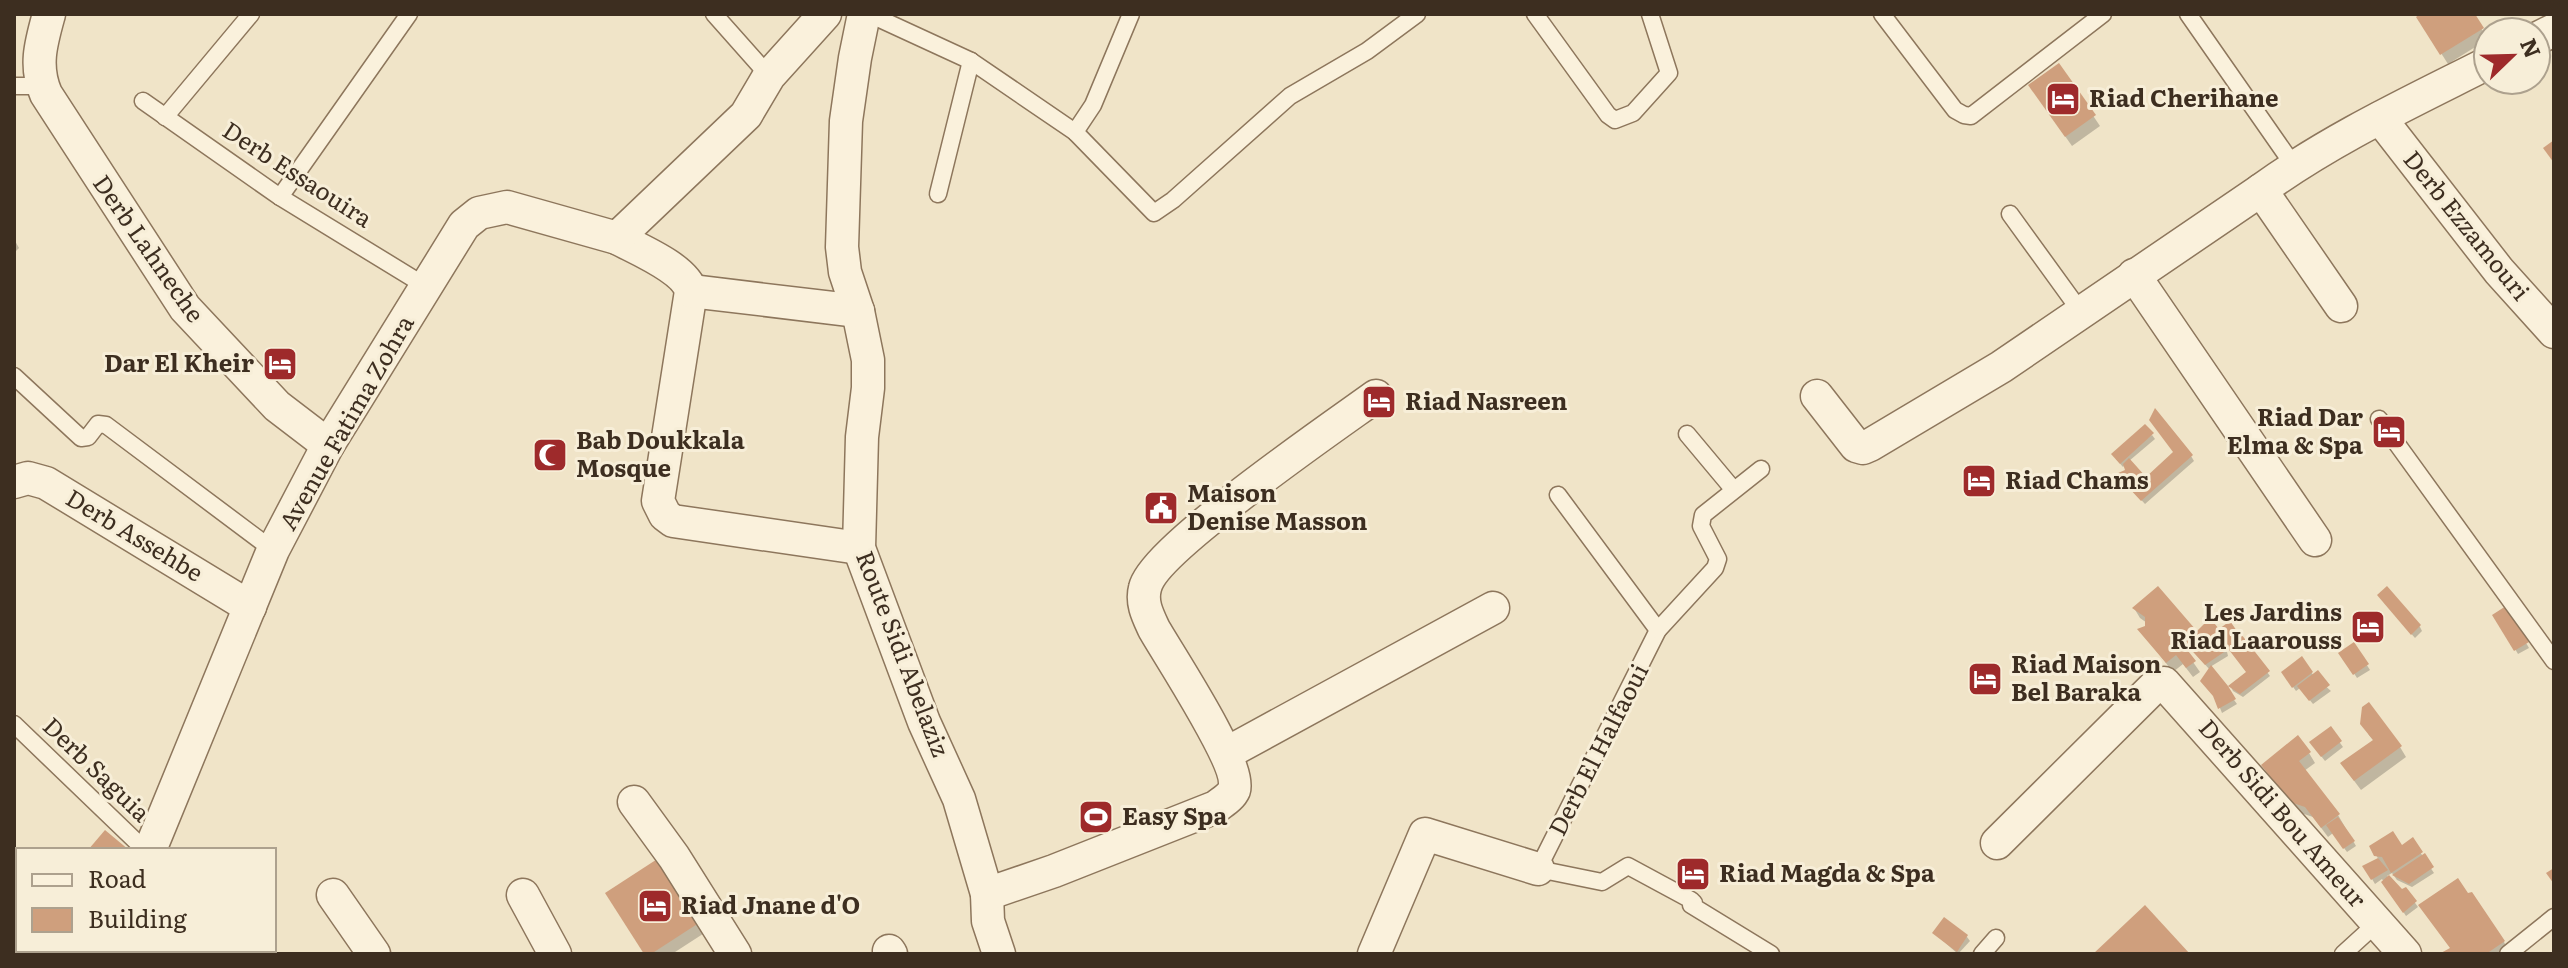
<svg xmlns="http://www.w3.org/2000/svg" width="2568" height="968" font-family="Literata,serif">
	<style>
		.shadow { fill: #0003 }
		.building { fill: #cf9f7d }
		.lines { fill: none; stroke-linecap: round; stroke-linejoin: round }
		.lane-casing { stroke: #8d765c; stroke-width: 19 }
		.street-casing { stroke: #8d765c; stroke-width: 35 }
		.lane { stroke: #faf1dc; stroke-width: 16 }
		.street { stroke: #faf1dc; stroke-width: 32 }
		.labels { text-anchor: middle; stroke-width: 6; stroke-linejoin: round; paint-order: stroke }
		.poi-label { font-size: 24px; font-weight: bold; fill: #3d2e20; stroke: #f7eed8; text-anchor: start }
		.street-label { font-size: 24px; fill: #3d2e20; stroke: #f7eed8 }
	</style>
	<rect width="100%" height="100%" fill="#f0e4c8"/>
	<g class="shadow">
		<path d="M2424,14H2472L2488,39L2448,64L2418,17Z"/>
		<path d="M2059,65L2100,126L2072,146L2037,96Z"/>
		<path d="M14,239L19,248L14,253Z"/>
		<path d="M2152,435L2155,439L2129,461L2146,479L2175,453L2191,456L2194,461L2145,504L2121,478L2127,471L2125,465L2123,467L2116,459Z"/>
		<path d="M2158,589L2196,635L2219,631L2230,623L2270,676L2243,697L2233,691L2231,687L2248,673L2225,643L2228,656L2210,667L2237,704L2222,713L2216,698L2210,670L2191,649L2186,652L2200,672L2193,677L2183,664L2173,672L2140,630L2147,627V623L2140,618L2134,608Z"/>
		<path d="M2387,589L2420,627L2422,631L2415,638L2382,600Z"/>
		<path d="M2506,609L2529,648L2518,654L2495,615Z"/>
		<path d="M2354,645L2370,670L2357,678L2341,653Z"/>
		<path d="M2301,659L2314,676L2331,691L2313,704L2300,688L2296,691L2286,677Z"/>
		<path d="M2330,729L2343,747L2325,761L2314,747Z"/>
		<path d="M2368,734L2400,747L2406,757L2361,790L2349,774L2374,741Z"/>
		<path d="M2309,753L2315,763L2304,771L2338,815L2356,846L2347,852L2333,833L2328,837L2313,817L2298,812L2270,775Z"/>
		<path d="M2412,840L2434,873L2412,887L2397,880L2392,873L2387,876L2401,891L2405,889L2418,907L2406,916L2382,879L2375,884L2365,867L2379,860L2371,847L2401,848Z"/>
		<path d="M664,857L709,930L672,954H646Z"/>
		<path d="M2472,894L2504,942L2509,952L2507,954H2444L2452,948Z"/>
		<path d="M18,926V950H92L90,954H20L14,948V931Z"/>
		<path d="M1934,933L1967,937L1970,941L1958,954Z"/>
	</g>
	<g class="building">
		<path d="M2420,14H2475L2484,28L2440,55L2416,17Z"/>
		<path d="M2059,63L2096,115L2065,137L2028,85Z"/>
		<path d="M2554,140V163L2543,148Z"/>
		<path d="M2155,408L2193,455L2141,501L2116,474L2125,470L2123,464L2129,458L2146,477L2173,452L2149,420Z"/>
		<path d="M2145,424L2154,433L2120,464L2111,454Z"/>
		<path d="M2158,586L2196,630L2181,642L2196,661L2186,668L2176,655L2166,663L2137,629L2145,626V617L2132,608Z"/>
		<path d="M2387,586L2421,625L2411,635L2377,595Z"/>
		<path d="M2506,606L2529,642L2514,651L2492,615Z"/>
		<path d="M2210,618L2219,629L2230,621L2239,634L2228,643L2241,634L2270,671L2240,694L2228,686L2236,699L2218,709L2213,696L2200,681L2211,665L2228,686L2246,672L2226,646L2227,650L2205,665L2185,643Z"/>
		<path d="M2354,642L2369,664L2353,675L2338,653Z"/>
		<path d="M2302,656L2313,672L2292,688L2281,672Z"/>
		<path d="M2318,670L2330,685L2309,701L2297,686Z"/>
		<path d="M2369,702L2402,746L2354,781L2340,763L2373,740L2360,724L2362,707Z"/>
		<path d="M2331,726L2342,741L2321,757L2309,742Z"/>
		<path d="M2298,735L2311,752L2299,761L2340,814L2321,828L2305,807L2290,802L2261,765Z"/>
		<path d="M2338,817L2355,841L2343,849L2326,825Z"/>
		<path d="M105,830L129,850H88Z"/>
		<path d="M2393,831L2402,845L2413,837L2423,852L2391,873L2382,857L2374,856L2369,846Z"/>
		<path d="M2425,853L2434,867L2409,884L2392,875Z"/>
		<path d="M665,854L705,919L651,954H644L605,893Z"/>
		<path d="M2378,858L2388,870L2371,880L2362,866Z"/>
		<path d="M2554,868V884L2546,873Z"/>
		<path d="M2389,875L2402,889L2406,887L2417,901L2403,913L2381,882Z"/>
		<path d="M2458,878L2468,893L2472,892L2505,941L2486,954H2439L2450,948L2418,905Z"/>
		<path d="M2145,905L2190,954H2093Z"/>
		<path d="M1944,917L1968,935L1957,952L1932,933Z"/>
		<path d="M18,924V950L14,946V928Z"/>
		<path d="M18,950H82L80,954H22Z"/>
		<path d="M133,950H161L170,954H131Z"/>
	</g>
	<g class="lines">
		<g class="lane-casing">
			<g id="lane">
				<path d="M714,14L769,76"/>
				<path d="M869,14L971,61L1075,132L1154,213L1173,200L1290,96L1367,51L1417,14"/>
				<path d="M1535,14L1608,115L1615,120L1633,113L1669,73L1650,14"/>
				<path d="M1882,14L1955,110L1964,115L1971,116L2103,14"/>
				<path d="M2188,14L2294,166"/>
				<path d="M14,86H43"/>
				<path d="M143,101L280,197L427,287"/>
				<path d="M165,117L251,14"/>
				<path d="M1075,132L1093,105L1131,14"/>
				<path d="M938,194L971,61"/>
				<path d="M280,197L409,14"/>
				<path d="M2010,214L2081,312"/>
				<path d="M14,376L81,438L88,437L98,424L106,425L273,550"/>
				<path d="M2379,419L2554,661"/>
				<path d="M1687,434L1733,489"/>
				<path d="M1761,469L1703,515L1701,526L1718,559L1715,568L1658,630L1538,869L1602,882L1628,866L1691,900L1694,903L1691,905L1771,954"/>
				<path d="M1558,495L1658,630"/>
				<path d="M14,724L145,850"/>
				<path d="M1982,954L1996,938"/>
				<path d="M2343,954L2377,923"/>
				<path d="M2508,954L2554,917"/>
			</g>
		</g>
		<g class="street-casing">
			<g id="street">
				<path d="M49,14C41,43 34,66 46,94L185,308L277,406L328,445"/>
				<path d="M864,14L855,58L846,121L842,247L845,272L858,311L868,360V388L862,437L859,548L924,722L959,799L987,894L988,921L999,954"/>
				<path d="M2536,39L2554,30"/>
				<path d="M2380,118L2499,271L2554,332"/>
				<path d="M617,238C637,249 685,268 691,291L658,501L665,515L673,521L859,548"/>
				<path d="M2134,275L2315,540"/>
				<path d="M691,291L858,311"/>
				<path d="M2341,306L2261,190C2331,139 2411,102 2488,63"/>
				<path d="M1817,396L1856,446L1863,448L1870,445L2001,367L2261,190"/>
				<path d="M14,482L28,478L46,483L250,607"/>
				<path d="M1227,753L1493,608"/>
				<path d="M634,802L674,857L735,954"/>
				<path d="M1997,843L2155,686L2164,683L2405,954"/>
				<path d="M150,850L273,550L328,445L464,225L479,213L507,207L617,238L746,115L769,76L825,14"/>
				<path d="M987,894L1054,871L1216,807C1222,802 1231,797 1234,790C1242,765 1170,657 1154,629C1148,616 1141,603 1145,588C1153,550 1336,425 1376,396"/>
				<path d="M333,895L374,954"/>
				<path d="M523,895L555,954"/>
				<path d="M889,951L891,954"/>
				<path d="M103,954L105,950"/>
				<path d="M1374,954L1425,834L1538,869"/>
			</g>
		</g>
		<use href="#lane" class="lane"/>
		<use href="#street" class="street"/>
	</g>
	<defs>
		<g id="hotel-square" transform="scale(1.8)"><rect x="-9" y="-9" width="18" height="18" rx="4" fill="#9e2a2b" stroke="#f7eed8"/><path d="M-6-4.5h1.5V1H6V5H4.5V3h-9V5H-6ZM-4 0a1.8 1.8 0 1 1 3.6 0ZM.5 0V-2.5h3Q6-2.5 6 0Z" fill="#fff"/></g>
		<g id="mosque-square" transform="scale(1.8)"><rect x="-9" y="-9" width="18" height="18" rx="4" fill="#9e2a2b" stroke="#f7eed8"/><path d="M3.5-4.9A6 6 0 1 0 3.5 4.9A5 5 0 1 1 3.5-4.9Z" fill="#fff"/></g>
		<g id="civic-square" transform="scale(1.8)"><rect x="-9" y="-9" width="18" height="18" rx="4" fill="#9e2a2b" stroke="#f7eed8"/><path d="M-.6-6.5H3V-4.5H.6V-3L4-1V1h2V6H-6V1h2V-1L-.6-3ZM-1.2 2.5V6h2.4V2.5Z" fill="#fff"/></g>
		<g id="stadium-square" transform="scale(1.8)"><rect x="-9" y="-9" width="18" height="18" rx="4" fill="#9e2a2b" stroke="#f7eed8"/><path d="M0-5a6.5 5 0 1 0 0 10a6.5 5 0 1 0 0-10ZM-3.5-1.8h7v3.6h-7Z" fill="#fff"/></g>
	</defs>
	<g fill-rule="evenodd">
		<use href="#hotel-square" x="2063" y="99"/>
		<use href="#hotel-square" x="280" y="364"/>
		<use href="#hotel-square" x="1379" y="402"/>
		<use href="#hotel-square" x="2389" y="432"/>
		<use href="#mosque-square" x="550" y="455"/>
		<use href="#hotel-square" x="1979" y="481"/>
		<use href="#civic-square" x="1161" y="508"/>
		<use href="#hotel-square" x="2368" y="627"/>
		<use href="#hotel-square" x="1985" y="679"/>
		<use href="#stadium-square" x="1096" y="817"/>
		<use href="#hotel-square" x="1693" y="874"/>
		<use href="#hotel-square" x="655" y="906"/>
	</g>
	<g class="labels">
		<g class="poi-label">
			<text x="2089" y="107">Riad Cherihane</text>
			<text x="254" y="372" text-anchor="end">Dar El Kheir</text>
			<text x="1405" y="410">Riad Nasreen</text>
			<text x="2363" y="426" text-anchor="end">Riad Dar<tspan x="2363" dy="28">Elma &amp; Spa</tspan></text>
			<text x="576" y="449">Bab Doukkala<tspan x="576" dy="28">Mosque</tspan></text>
			<text x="2005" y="489">Riad Chams</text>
			<text x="1187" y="502">Maison<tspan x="1187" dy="28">Denise Masson</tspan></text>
			<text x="2342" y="621" text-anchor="end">Les Jardins<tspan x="2342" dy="28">Riad Laarouss</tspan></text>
			<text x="2011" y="673">Riad Maison<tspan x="2011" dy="28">Bel Baraka</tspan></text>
			<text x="1122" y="825">Easy Spa</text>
			<text x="1719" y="882">Riad Magda &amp; Spa</text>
			<text x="681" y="914">Riad Jnane d'O</text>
		</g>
		<g class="street-label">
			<text transform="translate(297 175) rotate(33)" y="8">Derb Essaouira</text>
			<text transform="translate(2466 226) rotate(51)" y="8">Derb Ezzamouri</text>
			<text transform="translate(148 249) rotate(55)" y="8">Derb Lahneche</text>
			<text transform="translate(347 423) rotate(-60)" y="8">Avenue Fatima Zohra</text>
			<text transform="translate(134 536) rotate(31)" y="8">Derb Assehbe</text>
			<text transform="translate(902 654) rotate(69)" y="8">Route Sidi Abelaziz</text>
			<text transform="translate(1599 750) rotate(-63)" y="8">Derb El Halfaoui</text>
			<text transform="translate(96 770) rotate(44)" y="8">Derb Saguia</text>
			<text transform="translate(2282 814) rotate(49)" y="8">Derb Sidi Bou Ameur</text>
		</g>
	</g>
	<rect width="2568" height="968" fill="none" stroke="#3d2e20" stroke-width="32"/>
	<rect x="16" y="848" width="260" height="104" fill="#f7eed8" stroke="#ada18e" stroke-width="2"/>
	<rect x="32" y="874" width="40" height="12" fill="#faf1dc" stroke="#ada18e" stroke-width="2"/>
	<text x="88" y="888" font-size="24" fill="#3d2e20">Road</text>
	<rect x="32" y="908" width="40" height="24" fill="#cf9f7d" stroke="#ada18e" stroke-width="2"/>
	<text x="88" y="928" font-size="24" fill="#3d2e20">Building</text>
	<g transform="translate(2512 56) rotate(67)"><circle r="38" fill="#f7eed8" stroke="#ada18e" stroke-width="2"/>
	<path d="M0-6L14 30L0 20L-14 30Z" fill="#9e2a2b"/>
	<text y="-12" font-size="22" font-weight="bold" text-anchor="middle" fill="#3d2e20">N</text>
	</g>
</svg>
